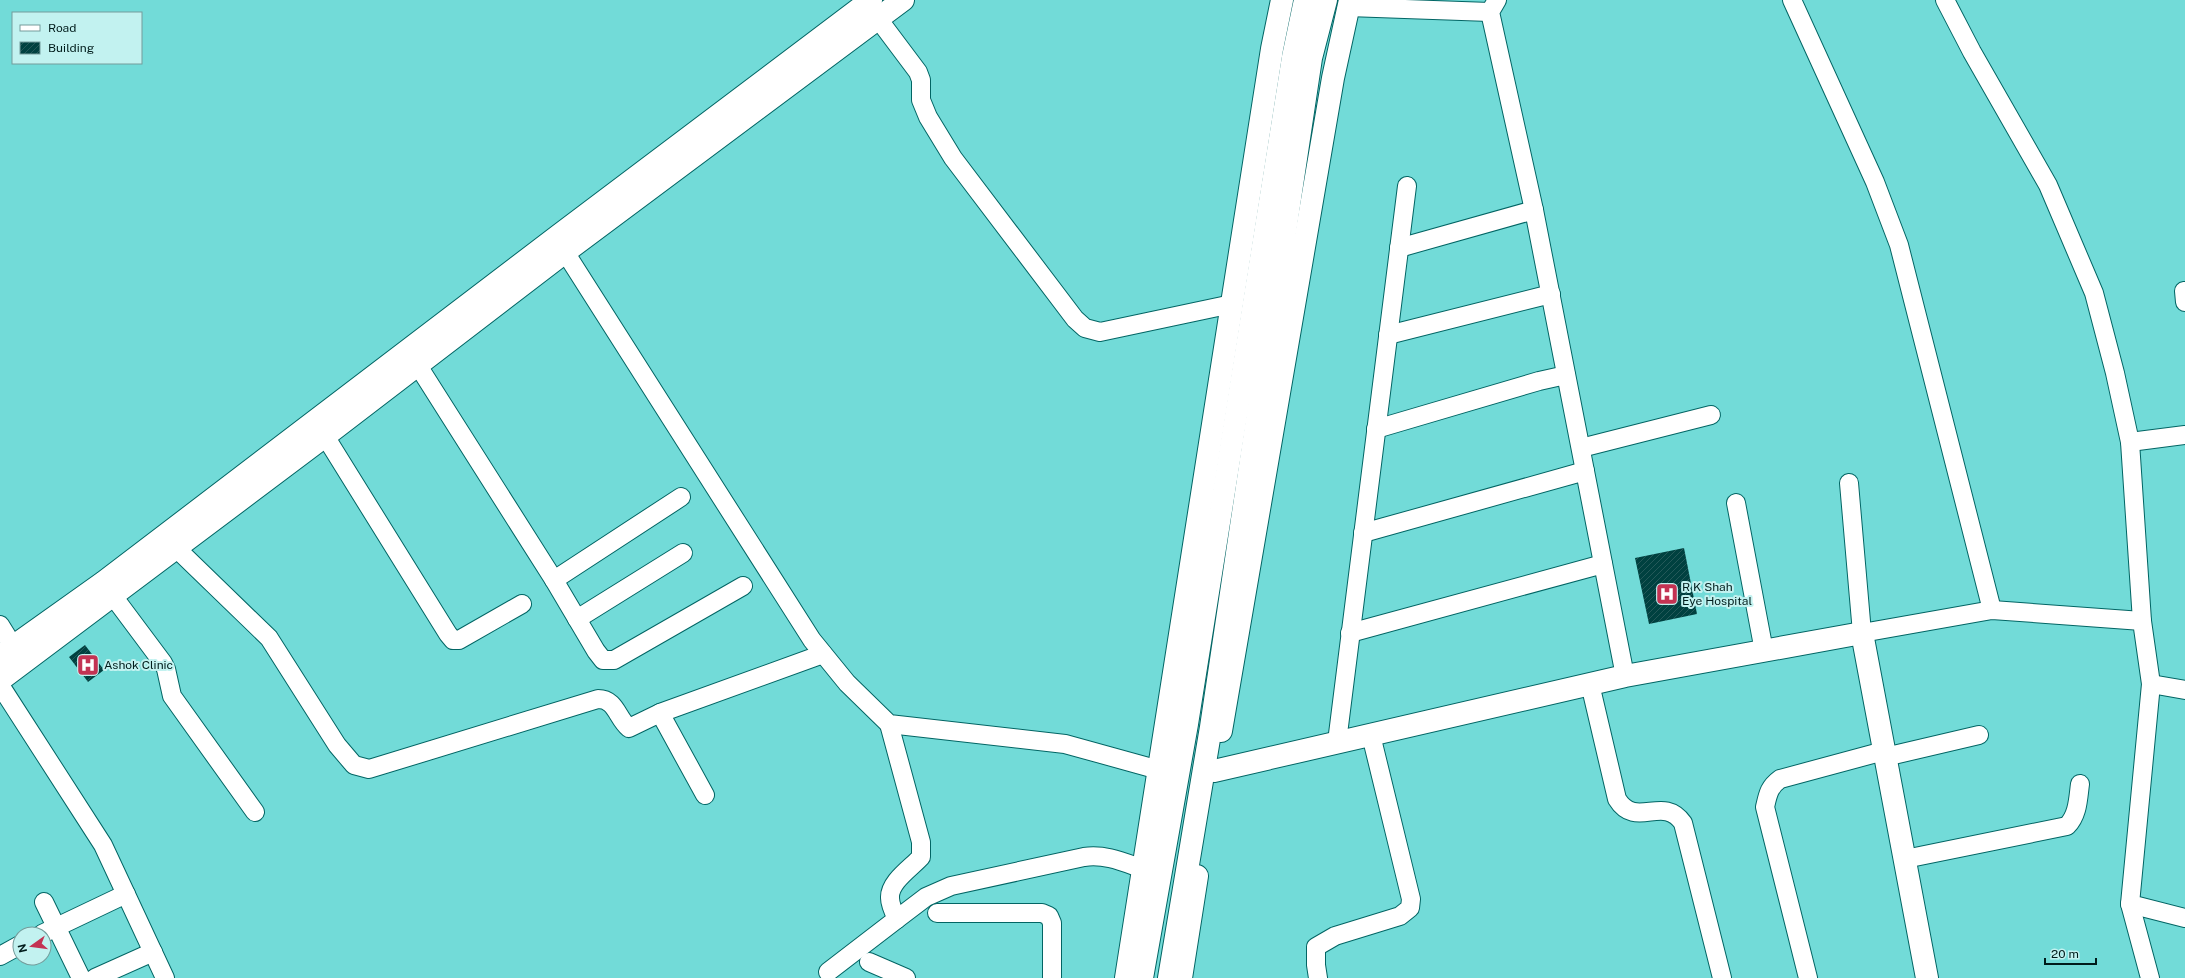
<svg xmlns="http://www.w3.org/2000/svg" width="2185" height="978" font-family="'Public Sans',sans-serif">
	<style>
		.building { fill: url(#building-hatch) }
		.lines { fill: none; stroke-linecap: round; stroke-linejoin: round }
		.street-casing { stroke: #026564; stroke-width: 20 }
		.secondary-casing { stroke: #026564; stroke-width: 24 }
		.primary-casing { stroke: #026564; stroke-width: 24 }
		.street { stroke: #fff; stroke-width: 18 }
		.secondary { stroke: #fff; stroke-width: 22 }
		.primary { stroke: #fff; stroke-width: 22 }
		.labels { text-anchor: middle; stroke-width: 4; stroke-linejoin: round; paint-order: stroke }
		.poi-label { font-size: 12px; fill: #001c1b; stroke: #c2f2f0; text-anchor: start }
	</style>
	<defs>
		<pattern id="building-hatch" width="6" height="6" patternUnits="userSpaceOnUse"><rect width="6" height="6" fill="#004140"/><path d="M-1 1l2-2M0 6l6-6M5 7l2-2" fill="none" stroke="#245959"/></pattern>
	</defs>
	<rect width="100%" height="100%" fill="#72dbd8"/>
	<g class="building">
		<path d="M1684,548L1697,614L1649,624L1635,558Z"/>
		<path d="M85,645L104,670L88,682L69,657Z"/>
	</g>
	<g class="lines">
		<g class="street-casing">
			<g id="street">
				<path d="M1497,0L1490,12L1534,210L1625,676"/>
				<path d="M1792,0L1875,182L1899,245L1992,610"/>
				<path d="M1945,0L1972,52L2048,185L2094,293L2115,373L2130,442L2142,621"/>
				<path d="M1348,7L1490,12"/>
				<path d="M870,8L918,72L921,80V100L928,117L953,158L1075,319L1085,328L1100,332L1232,304"/>
				<path d="M1399,248L1534,210"/>
				<path d="M565,252L812,640L847,683L889,724L1065,744L1159,770"/>
				<path d="M2184,291L2185,302"/>
				<path d="M1388,335L1551,294"/>
				<path d="M417,364L554,580L596,651L603,660H614L743,586"/>
				<path d="M1376,429L1539,381L1566,375"/>
				<path d="M325,436L448,634L453,640H459L522,604"/>
				<path d="M2130,442L2185,435"/>
				<path d="M1581,448L1711,415"/>
				<path d="M1849,483L1862,633L1992,610L2142,621L2151,684L2130,904L2185,918"/>
				<path d="M1736,503L1764,651"/>
				<path d="M1363,533L1585,471"/>
				<path d="M175,547L269,638L337,745L354,765L369,769L598,699C616,699 617,718 629,728L660,713L705,795"/>
				<path d="M554,580L681,497"/>
				<path d="M113,596L163,663L166,669L172,696L255,812"/>
				<path d="M577,619L683,553"/>
				<path d="M0,625L13,646"/>
				<path d="M1350,633L1603,564"/>
				<path d="M1590,684L1617,799C1636,830 1663,794 1683,823L1722,978"/>
				<path d="M2151,684L2185,690"/>
				<path d="M0,685L103,845L165,978"/>
				<path d="M660,713L823,654"/>
				<path d="M1337,742L1407,186"/>
				<path d="M1885,757L1979,735"/>
				<path d="M1905,859L2067,826C2078,815 2078,799 2080,784"/>
				<path d="M44,902L81,978"/>
				<path d="M2130,904L2150,978"/>
				<path d="M937,913H1042L1049,916L1052,923V978"/>
				<path d="M897,919L926,897L951,886L1084,857C1106,854 1123,862 1143,869"/>
				<path d="M42,934L126,894"/>
				<path d="M0,956L20,945"/>
				<path d="M869,962L906,978"/>
				<path d="M828,972L897,919C894,913 890,905 890,898C889,882 911,868 921,857V842L889,724"/>
				<path d="M95,978L153,952"/>
				<path d="M1318,978L1316,965V947L1335,936L1400,916L1410,908L1411,899L1371,735"/>
				<path d="M1808,978L1765,807C1768,794 1769,787 1780,779L1884,751"/>
			</g>
		</g>
		<g class="secondary-casing">
			<g id="secondary">
				<path d="M0,656L104,582L558,236L871,0"/>
				<path d="M0,680L325,436L565,252L903,0"/>
				<path d="M1221,731L1333,78L1350,0"/>
				<path d="M1214,771L1625,676L1862,633L1927,978"/>
				<path d="M1126,978L1272,49L1282,0"/>
				<path d="M1181,978L1197,876"/>
			</g>
		</g>
		<g class="primary-casing">
			<g id="primary">
				<path d="M1142,978L1187,724L1293,57L1305,0"/>
				<path d="M1169,978L1211,727L1311,58L1326,0"/>
			</g>
		</g>
		<use href="#street" class="street"/>
		<use href="#secondary" class="secondary"/>
		<use href="#primary" class="primary"/>
	</g>
	<defs>
		<g id="hospital-square" transform="scale(1.15)"><rect x="-9" y="-9" width="18" height="18" rx="4" fill="#c33353" stroke="#c2f2f0"/><path d="M-5-5h3v3.5h4V-5h3V5h-3V1.5h-4V5h-3Z" fill="#fff"/></g>
	</defs>
	<g fill-rule="evenodd">
		<use href="#hospital-square" x="1667" y="594"/>
		<use href="#hospital-square" x="88" y="665"/>
	</g>
	<g class="labels">
		<g class="poi-label">
			<text x="1682" y="591">R K Shah<tspan x="1682" dy="14">Eye Hospital</tspan></text>
			<text x="104" y="669">Ashok Clinic</text>
		</g>
	</g>
	<rect x="12" y="12" width="130" height="52" fill="#c2f2f0" stroke="#749c9b"/>
	<rect x="20" y="25" width="20" height="6" fill="#ffffff" stroke="#749c9b"/>
	<text x="48" y="32" font-size="12" fill="#001c1b">Road</text>
	<rect x="20" y="42" width="20" height="12" fill="url(#building-hatch)" stroke="#749c9b"/>
	<text x="48" y="52" font-size="12" fill="#001c1b">Building</text>
	<g transform="translate(32 946) rotate(256)"><circle r="19" fill="#c2f2f0" stroke="#749c9b"/>
	<path d="M0-3L7 15L0 10L-7 15Z" fill="#c33353"/>
	<text y="-6" font-size="11" font-weight="bold" text-anchor="middle" fill="#001c1b">N</text>
	</g>
	<path d="M2045 958v6h51v-6" fill="none" stroke="#001c1b" stroke-width="2"/>
	<text x="2051" y="958" font-size="12" fill="#001c1b" stroke="#c2f2f0" stroke-width="3" paint-order="stroke">20 m</text>
</svg>
